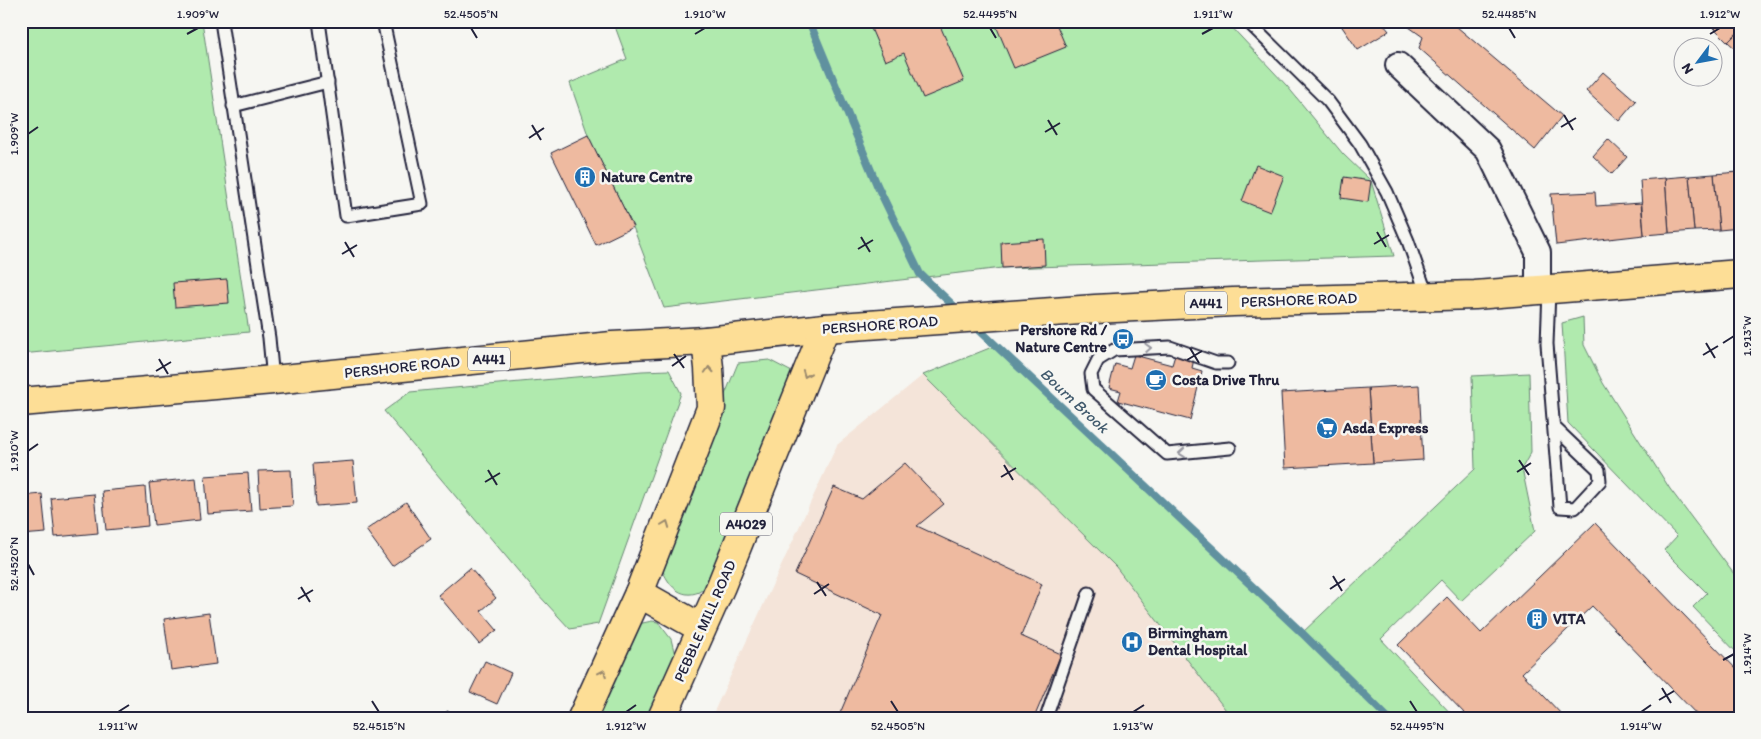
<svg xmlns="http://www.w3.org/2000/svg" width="1761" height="739" font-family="Itim,sans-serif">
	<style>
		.built { fill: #f4e4d9 }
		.green { fill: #b0eaae; stroke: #698674 }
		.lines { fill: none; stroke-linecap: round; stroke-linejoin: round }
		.stream { stroke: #60919f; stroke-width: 8 }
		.building { fill: #eebaa0; stroke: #22223b }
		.lane-casing { stroke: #22223b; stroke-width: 15 }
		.street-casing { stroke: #22223b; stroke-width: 28 }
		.primary-casing { stroke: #22223b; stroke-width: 31 }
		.lane { stroke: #f6f6f2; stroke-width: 11 }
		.street { stroke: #f6f6f2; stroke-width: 24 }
		.primary { stroke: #fdde96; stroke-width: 28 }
		.oneway { stroke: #9797a0 }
		.oneway2 { stroke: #9a896d }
		.ticks { fill: none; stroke: #22223b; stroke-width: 2 }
		.labels { text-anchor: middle; stroke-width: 5; stroke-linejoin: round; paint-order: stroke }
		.shield { fill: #f6f6f2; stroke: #626272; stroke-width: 1 }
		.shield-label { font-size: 14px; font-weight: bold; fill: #22223b }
		.poi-label { font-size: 15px; font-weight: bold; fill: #22223b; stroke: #f6f6f2; text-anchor: start }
		.street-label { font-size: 15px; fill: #22223b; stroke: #f6f6f2 }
		.water-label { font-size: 16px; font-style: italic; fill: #415a6d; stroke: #f6f6f2 }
		.neatline { fill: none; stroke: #22223b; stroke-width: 2 }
		.ticks-label { font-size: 12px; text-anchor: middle; fill: #22223b }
	</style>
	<rect width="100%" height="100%" fill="#f6f6f2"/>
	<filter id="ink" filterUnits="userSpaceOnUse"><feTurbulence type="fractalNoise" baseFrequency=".02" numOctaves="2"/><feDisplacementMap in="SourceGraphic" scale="10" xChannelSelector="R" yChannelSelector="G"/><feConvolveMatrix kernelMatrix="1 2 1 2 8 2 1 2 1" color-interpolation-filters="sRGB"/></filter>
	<g filter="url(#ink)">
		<path class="built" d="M923,375L1116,567L1232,718H711L837,445Z"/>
		<g class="green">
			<path d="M21,21H202L249,332L21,354Z"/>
			<path d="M613,21H1226L1287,86L1343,154L1371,181L1394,256L1002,268L664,308L633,227L588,135L570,83L627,59Z"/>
			<path d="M1583,317L1584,345L1603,383L1670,489L1740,582V656L1693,607L1707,593L1664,550L1677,536L1568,423L1562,323Z"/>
			<path d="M997,345L1302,633L1475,469L1472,376L1529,373L1531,452L1522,468L1535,531L1461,601L1441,580L1381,639L1455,718H1232L1116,567L923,375Z"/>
			<path d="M769,360L792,372L714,578C710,582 704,589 699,592C680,600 668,584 662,569L724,397L738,363Z"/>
			<path d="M669,370L681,393L598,624L570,629L535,591L384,411L410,392L642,371Z"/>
			<path d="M652,621L658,622L671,639L676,659L651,718H596L638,624Z"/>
		</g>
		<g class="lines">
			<g class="stream">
				<path d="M809,21L877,185L920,274L960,312"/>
				<path d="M974,325L1302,633L1388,718"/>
			</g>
		</g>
		<g class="building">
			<path d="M882,21H938L964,81L923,98L904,53L885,61L870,26Z"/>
			<path d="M994,21H1055L1066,47L1014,68Z"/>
			<path d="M1338,21H1450L1562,116L1535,150L1419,48L1423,37L1402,22L1384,25L1389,31L1358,50Z"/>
			<path d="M1708,21H1723L1715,29Z"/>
			<path d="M1723,21H1740V30L1728,42L1715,29Z"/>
			<path d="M1740,30V53L1728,42Z"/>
			<path d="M1603,72L1636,101L1619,121L1586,91Z"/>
			<path d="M588,135L633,227L596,245L551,153Z"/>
			<path d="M1608,139L1627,157L1612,174L1593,156Z"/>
			<path d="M1256,165L1284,176L1270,212L1242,201Z"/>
			<path d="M1739,172L1740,228L1719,230L1714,174Z"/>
			<path d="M1714,174L1719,230L1694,231L1689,176Z"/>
			<path d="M1689,176L1694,231L1669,233L1665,178Z"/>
			<path d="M1344,177L1371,181L1368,202L1341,198Z"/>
			<path d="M1665,178L1669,233L1644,235L1640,180Z"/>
			<path d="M1595,192L1596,206L1641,203L1644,235L1556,245L1551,194Z"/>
			<path d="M1044,239L1045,265L1002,268L1001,242Z"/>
			<path d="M227,279L229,303L175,307L173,283Z"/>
			<path d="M1134,355L1172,365L1175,355L1194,359L1192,368L1202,371L1190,420L1118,401L1121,391L1109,388L1115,364L1130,368Z"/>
			<path d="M1419,385L1423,460L1373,463L1368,388Z"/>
			<path d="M1368,388L1373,463L1285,468L1281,393Z"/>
			<path d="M353,461L357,503L316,506L313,464Z"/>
			<path d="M905,463L944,504L917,526L1042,584L1021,636L1061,654L1034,718H838L882,615L795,574L834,487L862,499Z"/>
			<path d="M291,470L293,506L260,508L258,471Z"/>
			<path d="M248,473L251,511L208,514L205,476Z"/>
			<path d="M196,478L200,520L154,525L149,483Z"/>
			<path d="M145,487L148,526L106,530L102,491Z"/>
			<path d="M42,494L46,533L21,535V496Z"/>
			<path d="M94,494L98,533L55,537L51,498Z"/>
			<path d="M406,502L431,539L392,566L366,530Z"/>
			<path d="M1595,523L1740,673V718H1700L1592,606L1522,673L1565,718H1469L1398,645L1447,597L1481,633Z"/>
			<path d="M470,568L496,598L481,611L497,630L479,644L438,595Z"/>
			<path d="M209,613L216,664L171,670L164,619Z"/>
			<path d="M485,661L511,673L497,704L470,692Z"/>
			<path d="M447,711L463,718H444Z"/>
		</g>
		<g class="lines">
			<g class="lane-casing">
				<g id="lane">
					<path d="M221,21L269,338L273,380"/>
					<path d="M319,21L346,216L422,204L383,21"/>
					<path d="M1247,21L1328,101L1360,144L1387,192L1408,241L1427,295"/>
					<path d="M233,106L328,82"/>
					<path d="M1549,290L1547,344L1560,507L1575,508L1600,481L1599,470L1554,427"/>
					<path d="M1228,363H1216L1170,347L1114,350L1098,360L1091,374L1093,389L1167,454L1230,448"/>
					<path d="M1046,718L1089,593"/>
				</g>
			</g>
			<g class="street-casing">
				<path id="street" d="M1398,65L1488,150L1538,252V291"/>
			</g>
			<g class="primary-casing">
				<g id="primary">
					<path d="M21,402L273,380L612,346L706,341L825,328L1095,309L1233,302L1475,295L1740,274"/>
					<path d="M639,593L701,628"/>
					<path d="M582,718L639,593L711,408L709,368L706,341"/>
					<path d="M662,718L721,586L825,328"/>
				</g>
			</g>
			<use href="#lane" class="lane"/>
			<use href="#street" class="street"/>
			<use href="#primary" class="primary"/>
		</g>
		<defs><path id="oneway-chevron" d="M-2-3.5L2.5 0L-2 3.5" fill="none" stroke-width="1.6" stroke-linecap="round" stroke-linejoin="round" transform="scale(1.25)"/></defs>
		<g class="oneway">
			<use href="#oneway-chevron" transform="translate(1148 348) rotate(-3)"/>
			<use href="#oneway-chevron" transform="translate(1182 453) rotate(174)"/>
		</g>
		<g class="oneway2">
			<use href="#oneway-chevron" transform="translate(709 370) rotate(-93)"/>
			<use href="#oneway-chevron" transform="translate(806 374) rotate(112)"/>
			<use href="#oneway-chevron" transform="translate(666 524) rotate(-69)"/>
			<use href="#oneway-chevron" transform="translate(603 673) rotate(-65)"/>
		</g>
	</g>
	<path class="ticks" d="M471,28L477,38M990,28L996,38M1509,28L1515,38M187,34L198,28M695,34L705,28M1202,34L1213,28M1710,34L1720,28M1564,115L1573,130M1048,120L1057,135M532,125L541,140M1561,127L1576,118M1045,132L1060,123M28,134L38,127M529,138L544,128M1377,232L1386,247M861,237L870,252M345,242L354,257M1374,244L1389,235M858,249L873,240M342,254L357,245M1706,343L1715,358M1723,343L1734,336M1190,348L1199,363M674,354L684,368M1703,355L1718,346M159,359L168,374M1187,360L1202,351M672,366L686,356M156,371L171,362M28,451L38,444M1519,460L1529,475M1004,465L1013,480M488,470L497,485M1517,472L1531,463M1001,477L1016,468M485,482L500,473M28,564L34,575M1333,576L1342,591M817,582L826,596M301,587L310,602M1330,589L1345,579M814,594L829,584M298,599L313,590M1723,660L1734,654M1662,688L1671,703M1659,700L1674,691M372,701L379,712M891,701L898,712M1410,701L1417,712M118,712L129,705M626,712L636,705M1133,712L1144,705M1641,712L1651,705"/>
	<defs>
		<g id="building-disc" transform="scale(1.125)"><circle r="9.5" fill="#1f6fb2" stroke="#f6f6f2"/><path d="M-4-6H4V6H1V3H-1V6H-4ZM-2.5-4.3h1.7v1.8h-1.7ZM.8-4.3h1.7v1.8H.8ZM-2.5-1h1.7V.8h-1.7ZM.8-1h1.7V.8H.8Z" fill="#fff"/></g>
		<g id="bus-disc" transform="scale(1.125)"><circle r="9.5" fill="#1f6fb2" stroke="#f6f6f2"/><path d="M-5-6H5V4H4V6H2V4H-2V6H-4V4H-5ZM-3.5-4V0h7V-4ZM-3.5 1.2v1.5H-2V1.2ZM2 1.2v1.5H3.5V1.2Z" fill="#fff"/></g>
		<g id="cafe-disc" transform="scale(1.125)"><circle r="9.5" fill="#1f6fb2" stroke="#f6f6f2"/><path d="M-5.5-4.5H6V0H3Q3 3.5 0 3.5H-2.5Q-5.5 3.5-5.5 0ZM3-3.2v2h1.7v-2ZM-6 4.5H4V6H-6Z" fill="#fff"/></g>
		<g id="supermarket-disc" transform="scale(1.125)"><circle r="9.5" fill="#1f6fb2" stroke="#f6f6f2"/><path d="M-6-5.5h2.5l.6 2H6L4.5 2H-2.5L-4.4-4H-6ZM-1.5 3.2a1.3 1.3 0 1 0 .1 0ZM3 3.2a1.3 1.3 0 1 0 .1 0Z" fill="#fff"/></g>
		<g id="hospital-disc" transform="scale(1.125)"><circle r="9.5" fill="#1f6fb2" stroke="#f6f6f2"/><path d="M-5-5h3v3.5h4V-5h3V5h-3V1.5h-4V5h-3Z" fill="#fff"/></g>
	</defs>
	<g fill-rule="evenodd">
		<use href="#building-disc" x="585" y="177"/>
		<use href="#bus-disc" x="1123" y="339"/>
		<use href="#cafe-disc" x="1156" y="380"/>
		<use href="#supermarket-disc" x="1327" y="428"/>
		<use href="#building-disc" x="1537" y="619"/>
		<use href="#hospital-disc" x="1132" y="642"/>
	</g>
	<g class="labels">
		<g class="shield">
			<rect x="1185" y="291.5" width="42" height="23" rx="4"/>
			<rect x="468" y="347.5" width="42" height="23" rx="4"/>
			<rect x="720" y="512.5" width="52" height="23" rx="4"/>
		</g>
		<g class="shield-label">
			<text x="1206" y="308">A441</text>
			<text x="489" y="364">A441</text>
			<text x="746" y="529">A4029</text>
		</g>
		<g class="poi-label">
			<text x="601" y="182">Nature Centre</text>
			<text x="1107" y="335" text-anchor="end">Pershore Rd /<tspan x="1107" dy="17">Nature Centre</tspan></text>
			<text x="1172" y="385">Costa Drive Thru</text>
			<text x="1343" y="433">Asda Express</text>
			<text x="1553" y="624">VITA</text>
			<text x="1148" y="638">Birmingham<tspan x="1148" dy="17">Dental Hospital</tspan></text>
		</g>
		<g class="street-label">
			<text transform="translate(1299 300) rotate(-2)" y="5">PERSHORE ROAD</text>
			<text transform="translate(880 325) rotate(-4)" y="5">PERSHORE ROAD</text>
			<text transform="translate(402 367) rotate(-6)" y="5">PERSHORE ROAD</text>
			<text transform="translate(705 621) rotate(-66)" y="5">PEBBLE MILL ROAD</text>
		</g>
		<g class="water-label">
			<text transform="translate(1075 400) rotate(43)" y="6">Bourn Brook</text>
		</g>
	</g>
	<rect width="1761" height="739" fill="none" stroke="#f6f6f2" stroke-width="55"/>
	<g transform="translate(1698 62) rotate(238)"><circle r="24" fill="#f6f6f2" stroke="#a1a1a9"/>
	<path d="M0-4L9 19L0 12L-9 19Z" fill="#1f6fb2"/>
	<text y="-8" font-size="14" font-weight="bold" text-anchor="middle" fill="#22223b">N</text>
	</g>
	<rect x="28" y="28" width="1706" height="684" class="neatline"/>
	<g class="ticks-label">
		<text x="198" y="18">1.909°W</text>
		<text x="471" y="18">52.4505°N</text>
		<text x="705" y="18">1.910°W</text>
		<text x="990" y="18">52.4495°N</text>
		<text x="1213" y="18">1.911°W</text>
		<text x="1509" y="18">52.4485°N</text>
		<text x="1720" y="18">1.912°W</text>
		<text transform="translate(14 134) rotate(-90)" y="4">1.909°W</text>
		<text transform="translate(1747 336) rotate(-90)" y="4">1.913°W</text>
		<text transform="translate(14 451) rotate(-90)" y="4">1.910°W</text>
		<text transform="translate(14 564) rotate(-90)" y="4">52.4520°N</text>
		<text transform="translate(1747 654) rotate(-90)" y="4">1.914°W</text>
		<text x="118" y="730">1.911°W</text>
		<text x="379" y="730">52.4515°N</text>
		<text x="626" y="730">1.912°W</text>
		<text x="898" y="730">52.4505°N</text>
		<text x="1133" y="730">1.913°W</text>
		<text x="1417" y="730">52.4495°N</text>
		<text x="1641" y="730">1.914°W</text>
	</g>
</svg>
